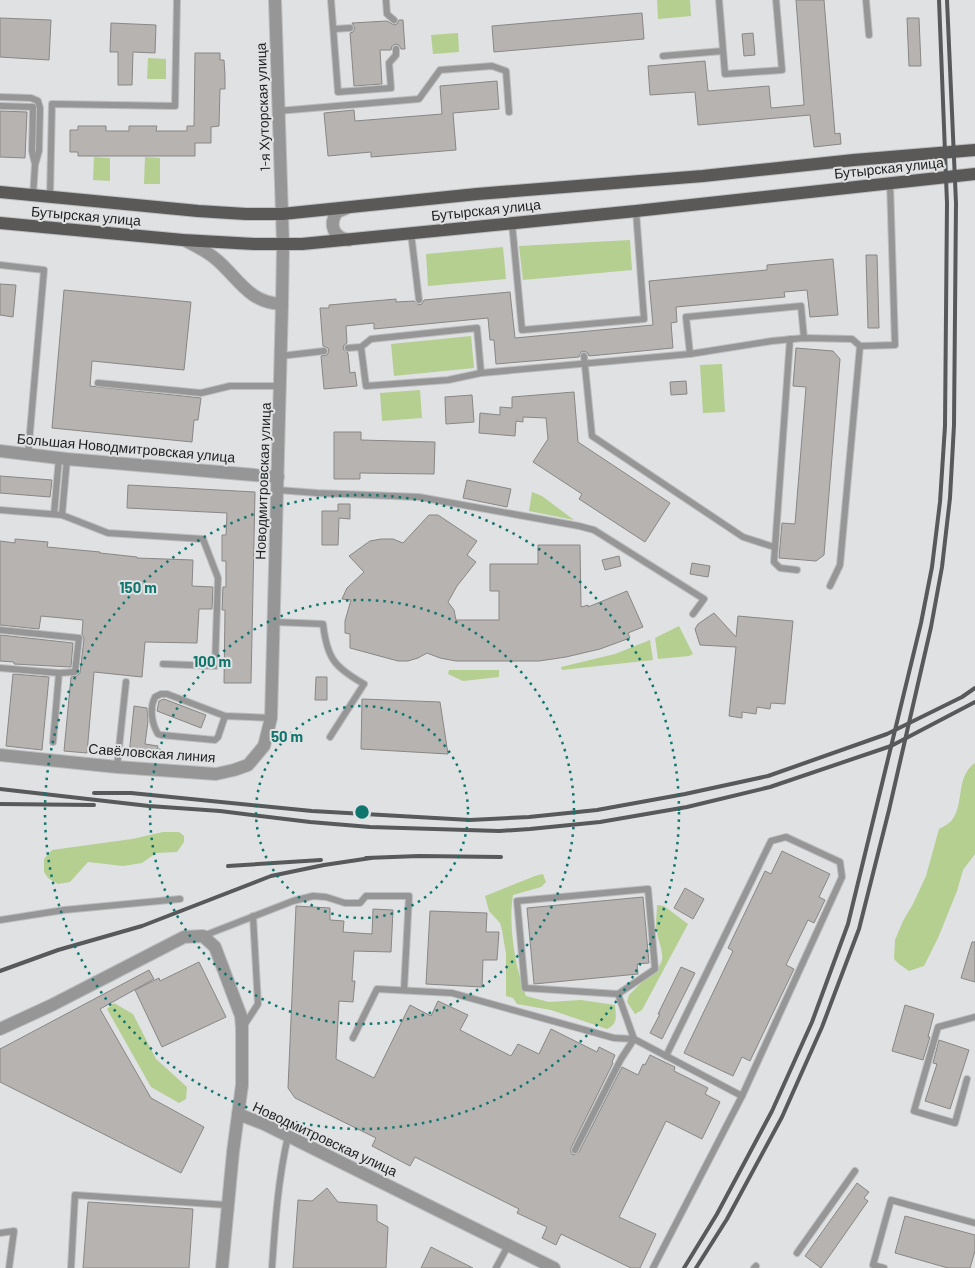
<svg xmlns="http://www.w3.org/2000/svg" width="975" height="1268" font-family="Barlow,sans-serif">
	<style>
		.green { fill: #b5cf91 }
		.building { fill: #b6b3b1; stroke: #898785 }
		.lines { fill: none; stroke-linecap: round; stroke-linejoin: round }
		.service-casing { stroke: #bcbec0; stroke-width: 8 }
		.minor-casing { stroke: #bcbec0; stroke-width: 14 }
		.tertiary-casing { stroke: #bcbec0; stroke-width: 14 }
		.primary-casing { stroke: #bcbec0; stroke-width: 14 }
		.service { stroke: #979696; stroke-width: 6 }
		.minor { stroke: #979696; stroke-width: 12 }
		.tertiary { stroke: #979696; stroke-width: 12 }
		.primary { stroke: #5b5958; stroke-width: 12 }
		.rail { stroke: #58595a; stroke-width: 4 }
		.ring { fill: none; stroke: #0f766e; stroke-width: 2.5; stroke-dasharray: 2.5 5 }
		.labels { text-anchor: middle; stroke-width: 4; stroke-linejoin: round; paint-order: stroke }
		.street-label { font-size: 14px; fill: #1f2020; stroke: #dfe1e3 }
		.centre { fill: #0f766e; stroke: #dfe1e3; stroke-width: 2.5 }
		.ring-label { font-size: 15px; text-anchor: middle; font-weight: bold; fill: #0f766e; stroke: #dfe1e3; stroke-width: 4; stroke-linejoin: round; paint-order: stroke }
	</style>
	<rect width="100%" height="100%" fill="#dfe1e3"/>
	<g class="green">
		<path d="M657,0H690L691,16L658,19Z"/>
		<path d="M458,33L459,52L433,54L431,35Z"/>
		<path d="M148,58L166,59V79H147Z"/>
		<path d="M94,157L110,158V181L93,180Z"/>
		<path d="M145,157L160,158V184H144Z"/>
		<path d="M630,240L632,270L523,280L519,246Z"/>
		<path d="M503,247L506,279L428,286L426,254Z"/>
		<path d="M471,336L474,368L394,376L391,344Z"/>
		<path d="M722,364L725,412L703,413L700,365Z"/>
		<path d="M420,390L422,418L382,421L380,393Z"/>
		<path d="M532,492L542,496L574,520L529,511Z"/>
		<path d="M679,626L693,654L689,656L658,659L655,638Z"/>
		<path d="M650,640L653,660L562,670L561,667L615,654Z"/>
		<path d="M449,670H499V677L463,681L448,674Z"/>
		<path d="M975,763V854L963,870L957,891L938,938L924,966L909,971L899,964L894,959L895,940L903,921L913,904L926,876L939,829C943,827 949,824 952,820C965,803 955,777 975,763Z"/>
		<path d="M163,832H179L184,836V842L177,852L156,853L142,863L123,866L88,862L70,882L58,884L48,878L44,872V859L52,850L132,839Z"/>
		<path d="M543,874L546,882L541,887L513,895C508,925 515,967 526,996L549,1002L581,1000L615,1005C616,1016 618,1024 607,1029L551,1010L517,1004L513,998L506,996V954L502,930L500,923L489,911L485,896L535,876Z"/>
		<path d="M657,905L664,906L688,924L642,1010L635,1014L627,1002L629,995L655,969C669,962 659,945 657,933C655,924 657,914 657,905Z"/>
		<path d="M114,1003L133,1014L156,1059L187,1087L186,1099L179,1103L151,1087L107,1009Z"/>
	</g>
	<g class="building">
		<path d="M796,0H824L835,134L840,133L841,144L814,147L810,115L698,125L695,92L650,95L648,66L705,61L708,91L769,86L771,108L804,105Z"/>
		<path d="M642,13L644,39L494,52L492,26Z"/>
		<path d="M0,18L51,20L49,60L0,57Z"/>
		<path d="M907,18H919L921,66H909Z"/>
		<path d="M399,20H403L405,49H401L399,45L396,44L392,46L391,50H380L382,84L354,86L350,33L353,32L355,28L352,23L387,21L394,25L397,24Z"/>
		<path d="M111,23L156,25L155,53L133,52L132,85H118V52H110Z"/>
		<path d="M753,33L755,55L744,56L742,34Z"/>
		<path d="M195,53H220V60H224L225,75V89H220L219,126L211,127V143H195V156H78V152H70V130H78V126H106V131H129V126H157L156,131H187V126H194Z"/>
		<path d="M497,81L499,109L453,113L456,150L371,157V152L328,156L324,113L354,110L355,121L442,114L440,86Z"/>
		<path d="M0,111L27,112L25,158L0,157Z"/>
		<path d="M866,255H877L879,328H868Z"/>
		<path d="M833,259L838,315L810,317L807,290L784,292L785,297L676,307L677,322L671,323L673,348L589,356L588,353L584,351L581,352L579,357L496,364L494,340H490L488,318L374,329V323L346,326L347,343L344,345L343,349L348,353L350,373L355,372L357,386L324,389L321,356L327,355L329,351L328,348L323,346L320,308H329V305L396,299V302L414,301L419,305L422,304L424,300L510,292L515,338L653,325L649,281L767,270V265Z"/>
		<path d="M0,284L16,285L13,317L0,315Z"/>
		<path d="M64,290L191,302L184,370L92,361L90,386L201,398L198,420H194L192,442L52,428Z"/>
		<path d="M796,348L833,351L840,359L824,555L816,561L779,558L782,523L795,524L806,387L793,386Z"/>
		<path d="M686,381L687,394L671,395L670,382Z"/>
		<path d="M574,392L578,442L670,503L645,542L579,499L582,494L533,462L548,439L546,418L523,417V422L516,421L515,436L479,433L480,413L500,415V407L512,408V397Z"/>
		<path d="M472,395L474,422L446,424L445,397Z"/>
		<path d="M334,432H361V440L435,442L434,474L360,473V479H334Z"/>
		<path d="M0,476L52,480L50,497L0,493Z"/>
		<path d="M467,480L511,489L507,507L463,498Z"/>
		<path d="M128,485L255,492L251,683H224L225,610H222L223,587H226V561H222V535H226L227,513L127,508Z"/>
		<path d="M338,504H350V519L339,518L338,545H322V511H338Z"/>
		<path d="M429,515H438L477,541L467,555L476,562L457,586L448,602L454,610L456,620H499V591H490V564H538V545H580L581,607L588,605V607L627,591L643,627L628,633L630,638L600,649L566,657L539,661H456L440,658L427,653L418,658L408,661H398L350,648V634L345,633V621L351,600L342,599L347,588L364,572L349,556L370,541L381,539H393L403,543Z"/>
		<path d="M15,539L48,542L47,547L100,552V553L137,557V558L193,560L192,586L213,587L212,609H199L197,643L145,642L142,677L94,672L87,753L64,751L71,677L77,676L80,673L84,639L82,634L83,620L41,616L39,629L0,625V541L15,543Z"/>
		<path d="M619,556L621,566L605,570L602,560Z"/>
		<path d="M692,563L710,566L708,577L690,574Z"/>
		<path d="M714,613L736,637L738,616L793,621L785,704L771,703L770,709L757,707L756,714L742,712V718L729,716L736,647L700,645L695,629L698,624Z"/>
		<path d="M0,635L73,643L71,667L14,664V662L0,661Z"/>
		<path d="M13,674L49,677L42,750L6,746Z"/>
		<path d="M316,677H327V700H315Z"/>
		<path d="M164,699L206,715L201,728L157,711L159,701Z"/>
		<path d="M362,699L440,702L448,754L361,749Z"/>
		<path d="M134,706L147,708L148,721L145,744L158,746L156,758L129,755Z"/>
		<path d="M782,851L830,874L819,897L825,900L814,923L808,920L786,965L794,969L750,1061L742,1057L733,1076L684,1053L733,951L728,948L765,871L771,874Z"/>
		<path d="M685,888L704,899L693,919L674,908Z"/>
		<path d="M643,897L649,963L637,964L638,974L534,984L527,908Z"/>
		<path d="M296,906L330,908V920L344,921L343,932L372,934L373,909L393,910L391,952L354,951L352,981H355L353,1002L339,1001L336,1059L374,1078L410,1005L431,1016L438,1001L468,1015L460,1030L511,1056L518,1044L539,1054L551,1029L597,1052L599,1047L615,1055L612,1062L613,1063L571,1148V1152L573,1155L579,1152L622,1067L638,1075L643,1064L645,1065L650,1055L675,1067L674,1071L708,1088L705,1094L720,1102L702,1139L666,1121L619,1217L656,1234L640,1268H631L561,1234L556,1245L542,1238L547,1227L517,1213L519,1209L415,1157L410,1166L372,1146L376,1138L295,1098L288,1088Z"/>
		<path d="M430,911L487,913L486,932H499L497,960H483L482,987L426,984Z"/>
		<path d="M972,942H975V982L961,978Z"/>
		<path d="M199,962L226,1017L162,1047L135,990L159,978L160,981Z"/>
		<path d="M681,967L695,973L662,1039L650,1033L660,1014H658Z"/>
		<path d="M149,970L154,979L100,1009L151,1098L204,1127L181,1173L0,1082V1049Z"/>
		<path d="M905,1005L934,1014L928,1037H930L923,1060L892,1051Z"/>
		<path d="M939,1040L969,1050L950,1109L925,1101L937,1064L933,1063Z"/>
		<path d="M857,1183L869,1192L864,1198L868,1201L821,1268L805,1256Z"/>
		<path d="M327,1188L338,1202L377,1205V1221L388,1227L386,1268H293L298,1200L312,1201Z"/>
		<path d="M88,1202L193,1209L189,1268H83Z"/>
		<path d="M905,1216L975,1235V1251L970,1268H948L895,1253Z"/>
		<path d="M431,1247L473,1268H421Z"/>
	</g>
	<g class="lines">
		<g class="service-casing">
			<g id="service">
				<path d="M331,0L338,92L391,88L389,63L396,55V49"/>
				<path d="M386,0L387,14L394,20"/>
				<path d="M719,0L725,74L782,70L776,0"/>
				<path d="M866,0L869,35"/>
				<path d="M334,29L350,28"/>
				<path d="M663,56L723,51"/>
				<path d="M0,97L31,98L38,101L40,108L39,151L35,165L33,196"/>
				<path d="M0,106L33,107L32,151L35,164"/>
				<path d="M278,111L419,99L440,70L492,66L506,71L509,112"/>
				<path d="M50,197L52,104L175,106L177,0"/>
				<path d="M512,223L522,330L644,319L636,211"/>
				<path d="M411,233L419,300"/>
				<path d="M0,265L44,270L28,455"/>
				<path d="M790,339L774,562L780,568L797,570"/>
				<path d="M361,347L366,386L448,380L481,373"/>
				<path d="M348,348L361,347L371,339L477,328L481,373L690,354L686,317L801,306L804,338"/>
				<path d="M690,354L772,341L804,338L852,339L860,346L895,345L890,182"/>
				<path d="M281,356L324,351"/>
				<path d="M584,356L592,436L743,537L774,547"/>
				<path d="M98,383L201,393L230,386H280"/>
				<path d="M278,490L317,493L419,497L579,526L594,530L704,599L693,614"/>
				<path d="M0,510L62,515L108,533L203,539L218,578L215,666L163,664"/>
				<path d="M54,514L59,458"/>
				<path d="M62,515L67,459"/>
				<path d="M830,586L840,565L860,346"/>
				<path d="M274,622L323,624C327,658 334,667 364,684L330,737"/>
				<path d="M0,630L79,638L75,672L59,673L0,668"/>
				<path d="M225,716L218,737L215,740L161,735L158,734C152,724 149,709 155,697L161,694H167L225,716L271,718"/>
				<path d="M53,742L59,673"/>
				<path d="M117,767L126,682"/>
				<path d="M648,889L655,969L618,994L525,988L517,901Z"/>
				<path d="M0,920L64,910L180,899"/>
				<path d="M203,936L293,901L313,896L326,897L345,903H360L366,896H409L404,990"/>
				<path d="M618,994L634,1039"/>
				<path d="M243,1027L258,1004L253,916"/>
				<path d="M353,1038L377,989L452,993L614,1038L634,1039L742,1096"/>
				<path d="M967,1079L955,1123L914,1111L938,1027L975,1017"/>
				<path d="M575,1150L621,1059L634,1039"/>
				<path d="M0,1233L14,1231L9,1268"/>
				<path d="M797,1253L855,1171"/>
				<path d="M71,1268L75,1195L227,1205"/>
				<path d="M272,1268C275,1223 278,1180 288,1136"/>
				<path d="M496,1268L509,1244"/>
				<path d="M653,1268L742,1096L842,877L840,862L786,837L771,841L666,1056"/>
				<path d="M754,1268L756,1266"/>
				<path d="M884,1268L873,1265L891,1200L975,1223"/>
			</g>
		</g>
		<g class="minor-casing">
			<g id="minor">
				<path d="M347,208L337,212C328,225 334,238 349,240"/>
				<path d="M0,451L67,459L278,477"/>
				<path d="M0,755L117,767L216,774L234,770L248,765L264,746L271,718L282,304"/>
			</g>
		</g>
		<g class="tertiary-casing">
			<g id="tertiary">
				<path d="M184,240C196,246 207,251 217,260C239,279 249,303 282,304L283,245L275,0"/>
				<path d="M0,1029L52,1005L184,937L203,936L215,947L241,1016L242,1028V1085L233,1152L222,1268"/>
				<path d="M238,1114L264,1124L554,1268"/>
			</g>
		</g>
		<g class="primary-casing">
			<g id="primary">
				<path d="M0,192L198,211L246,214H282L477,194L703,176L854,160L975,150"/>
				<path d="M0,223L183,240L254,244H302L636,211L975,174"/>
			</g>
		</g>
		<use href="#service" class="service"/>
		<use href="#minor" class="minor"/>
		<use href="#tertiary" class="tertiary"/>
		<use href="#primary" class="primary"/>
		<g class="rail">
			<path d="M0,789L149,806L220,811L310,822L370,827L499,831L530,829L600,822L687,807L770,787L891,746L975,702"/>
			<path d="M94,793H131L312,811L470,820L529,817L597,810L685,794L768,776L887,734L962,697L975,688"/>
			<path d="M0,804L94,805"/>
			<path d="M366,858L419,856L501,857"/>
			<path d="M228,866L321,860"/>
			<path d="M0,971L58,950L142,926L271,876L324,865L371,858"/>
			<path d="M684,1268L717,1214L772,1111L812,1022L848,924L921,623L932,567L940,502L945,426L947,203L939,0"/>
			<path d="M696,1268L727,1219L782,1117L822,1027L859,929L889,810L931,627L942,567L950,498L954,425L956,203L947,0"/>
		</g>
	</g>
	<g class="ring">
		<circle cx="362" cy="812" r="106"/>
		<circle cx="362" cy="812" r="212"/>
		<circle cx="362" cy="812" r="317"/>
	</g>
	<g class="labels">
		<g class="street-label">
			<text transform="translate(263 107) rotate(-92)" y="5">1-я Хуторская улица</text>
			<text transform="translate(889 168) rotate(-6)" y="5">Бутырская улица</text>
			<text transform="translate(486 210) rotate(-6)" y="5">Бутырская улица</text>
			<text transform="translate(86 216) rotate(5)" y="5">Бутырская улица</text>
			<text transform="translate(126 448) rotate(5)" y="5">Большая Новодмитровская улица</text>
			<text transform="translate(263 481) rotate(-88)" y="5">Новодмитровская улица</text>
			<text transform="translate(152 753) rotate(4)" y="5">Савёловская линия</text>
			<text transform="translate(325 1139) rotate(25)" y="5">Новодмитровская улица</text>
		</g>
	</g>
	<circle cx="362" cy="812" r="8" class="centre"/>
	<g class="ring-label">
		<text x="138" y="593">150 m</text>
		<text x="212" y="667">100 m</text>
		<text x="287" y="742">50 m</text>
	</g>
</svg>
